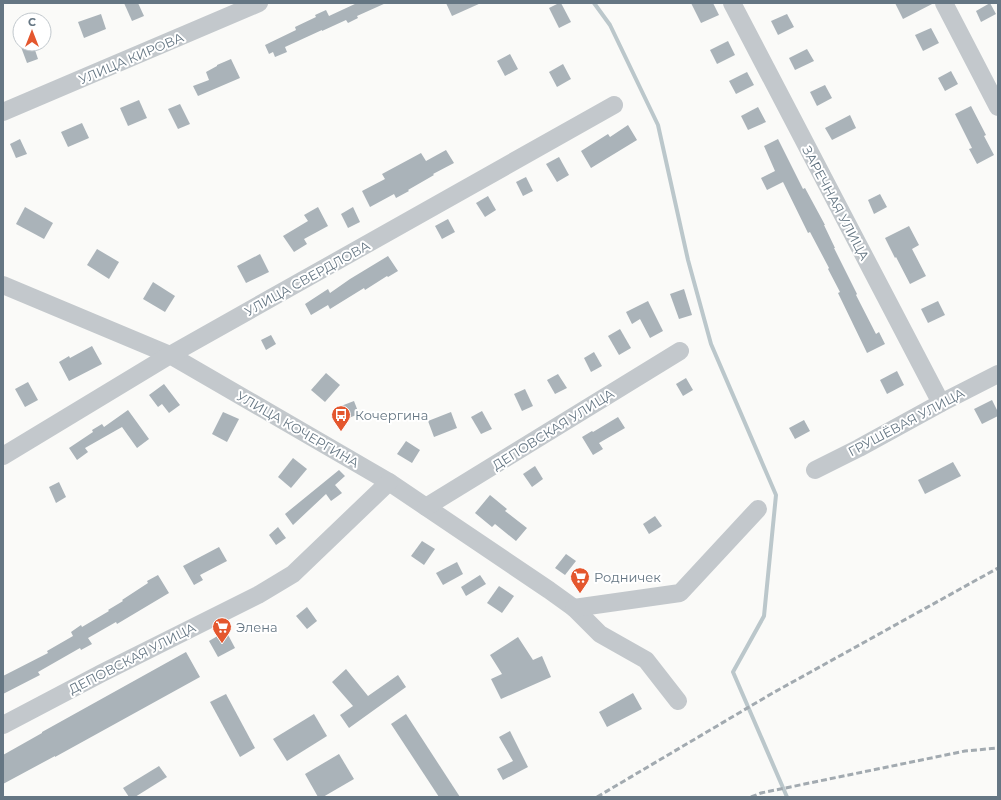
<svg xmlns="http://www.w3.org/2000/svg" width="1001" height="800" font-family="Montserrat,sans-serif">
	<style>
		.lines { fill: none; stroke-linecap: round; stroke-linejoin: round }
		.stream { stroke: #bbc7cb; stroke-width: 4 }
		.building { fill: #aab3b9 }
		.minor { stroke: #c3c8cc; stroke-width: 18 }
		.rail { stroke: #a2aab0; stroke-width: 3; stroke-dasharray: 6 3; stroke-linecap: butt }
		.labels { text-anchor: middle; stroke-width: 4; stroke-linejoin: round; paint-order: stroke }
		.street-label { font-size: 13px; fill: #657683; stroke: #fff }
		.poi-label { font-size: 13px; fill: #657683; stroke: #fff; text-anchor: start }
	</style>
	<rect width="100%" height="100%" fill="#fafaf8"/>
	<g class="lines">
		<path class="stream" d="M594,3L610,25L658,125L688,260L711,344L776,495L764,616L733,672L787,797"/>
	</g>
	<g class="building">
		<path d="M124,3H138L144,16L132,21Z"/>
		<path d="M357,3H386L357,16L358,18L348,23L346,20L322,31V30L285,47L287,52L275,57L273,52L269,54L265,45L296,30L295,27L316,17L315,15L326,10L329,16Z"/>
		<path d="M446,3H481L452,16Z"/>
		<path d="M559,3H561L571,22L559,28L549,8Z"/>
		<path d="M691,3H713L719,15L701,23Z"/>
		<path d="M895,3H934L903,19Z"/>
		<path d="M990,3L996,14L981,22L976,11Z"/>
		<path d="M101,14L106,29L84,38L78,22Z"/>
		<path d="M787,14L794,27L778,35L771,21Z"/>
		<path d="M931,28L939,43L923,51L915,35Z"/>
		<path d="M728,41L735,55L717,64L710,50Z"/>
		<path d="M28,44H33L38,59L27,63L21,47Z"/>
		<path d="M807,49L814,61L795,70L789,58Z"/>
		<path d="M510,54L518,69L505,76L497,61Z"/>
		<path d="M231,59L240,78L198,96L193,86L209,80L206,72L217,66V65Z"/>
		<path d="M563,64L571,79L557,87L549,72Z"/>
		<path d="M951,71L958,84L945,91L938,78Z"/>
		<path d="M747,72L754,85L736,94L729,81Z"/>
		<path d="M825,85L832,98L817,106L810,92Z"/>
		<path d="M139,100L147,118L128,126L120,108Z"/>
		<path d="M180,104L190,124L178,129L168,109Z"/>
		<path d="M971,106L986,135L984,136L994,155L977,164L969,149L972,148L955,114Z"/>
		<path d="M758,107L766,122L748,130L741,116Z"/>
		<path d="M850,115L856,128L832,140L825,128Z"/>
		<path d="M82,123L89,138L68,147L61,132Z"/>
		<path d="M628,125L637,140L591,168L581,151L608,134L610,137Z"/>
		<path d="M20,139L27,154L16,158L10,144Z"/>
		<path d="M778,139L803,189L805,188L825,225H824L835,248H834L857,294L856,295L876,334L879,332L885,344L867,353L838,293L840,292L828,269L829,268L810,232L808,233L783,182L767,190L761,178L775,171L764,146Z"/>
		<path d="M446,150L454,163L433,174L434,175L408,190L409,191L396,198L394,194L370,207L362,191L385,179L382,174L421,153L426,161Z"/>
		<path d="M559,157L569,175L557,182L546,164Z"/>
		<path d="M526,177L533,191L523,196L516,182Z"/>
		<path d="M880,194L887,207L874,214L868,200Z"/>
		<path d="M488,196L496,210L485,217L476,203Z"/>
		<path d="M25,207L53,223L44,239L16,224Z"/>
		<path d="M318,207L328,226L304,239L307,244L294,252L283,236L308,221L304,215Z"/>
		<path d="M353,207L360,222L348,228L341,214Z"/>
		<path d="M448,219L455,232L442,239L435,226Z"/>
		<path d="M909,226L919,245L912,249L926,276L910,284L896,257L895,258L885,238Z"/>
		<path d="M97,249L119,262L109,279L87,265Z"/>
		<path d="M260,254L269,272L246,283L237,266Z"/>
		<path d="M388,256L398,271L388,277L387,276L365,290L364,288L330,309L328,305L311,315L305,304L328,289L330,293L350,279Z"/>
		<path d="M153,282L175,296L165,312L143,299Z"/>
		<path d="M684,289L692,315L679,319L670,294Z"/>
		<path d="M648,301L663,331L650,338L640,319L632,324L626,312Z"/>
		<path d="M938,301L945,315L928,323L921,309Z"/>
		<path d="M620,329L631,348L619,355L608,336Z"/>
		<path d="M271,335L276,344L266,350L261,340Z"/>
		<path d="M92,346L102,364L69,381L59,362L69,356L70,358Z"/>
		<path d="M594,352L602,366L591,372L584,358Z"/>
		<path d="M897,371L904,385L887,394L880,380Z"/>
		<path d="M326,373L340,385L325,402L311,390Z"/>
		<path d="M558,374L567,388L555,394L547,380Z"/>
		<path d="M686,378L693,390L683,396L676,384Z"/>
		<path d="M28,382L38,400L25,407L15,389Z"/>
		<path d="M164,384L180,405L169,413L162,404L158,407L149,395Z"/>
		<path d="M525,389L533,406L522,411L514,394Z"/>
		<path d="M992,400L998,412V416L982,424L974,409Z"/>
		<path d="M354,401L359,414L346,419L341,406Z"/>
		<path d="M128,410L149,439L137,448L122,427L85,448L88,452L77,460L69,448L93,432L92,430L102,424L104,427Z"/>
		<path d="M482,411L492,429L481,434L471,417Z"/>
		<path d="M223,412L239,419L227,442L212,434Z"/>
		<path d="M451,412L457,428L434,437L428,421Z"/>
		<path d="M618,417L625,428L599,443L603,449L593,455L582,437L592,431L593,432Z"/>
		<path d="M804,420L810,431L795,439L789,428Z"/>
		<path d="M406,441L420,450L412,463L397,454Z"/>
		<path d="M293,458L307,469L291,488L278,477Z"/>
		<path d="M953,462L961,476L925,494L918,480Z"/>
		<path d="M535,466L543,479L532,487L523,474Z"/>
		<path d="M339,470L345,476L335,485L342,493L331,501L326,494L293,525L285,514Z"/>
		<path d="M59,482L66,497L56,503L49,487Z"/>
		<path d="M490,495L507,509L505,511L527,528L516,541L495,524L492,527L475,513Z"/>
		<path d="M655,516L662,526L649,534L643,524Z"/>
		<path d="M278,527L286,538L276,545L269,535Z"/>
		<path d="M422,541L435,549L424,565L411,556Z"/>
		<path d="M219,547L227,561L200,575L203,580L194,585L183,566Z"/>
		<path d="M566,554L576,561L565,575L555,568Z"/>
		<path d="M457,562L463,574L443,585L436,573Z"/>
		<path d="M158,575L169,593L117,624L116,622L88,638L92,644L81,650L80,648L38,672L40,675L3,694V676L48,653L47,651L73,636L71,632L81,625L82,627L109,611L108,610L123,601L122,600L148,583L147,581Z"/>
		<path d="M480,575L486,584L466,596L461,587Z"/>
		<path d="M499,586L514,596L502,613L487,603Z"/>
		<path d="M307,607L317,621L307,629L296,616Z"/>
		<path d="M226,631L235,648L218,657L209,641Z"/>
		<path d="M518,637L533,660L542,656L551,677L501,699L491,679L502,674L490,655Z"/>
		<path d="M186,652L200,677L55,757V756L3,784V755L42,733V732Z"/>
		<path d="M346,669L368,696L398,675L406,687L349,728L340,715L353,706L332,682Z"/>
		<path d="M633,693L642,709L607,727L599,712Z"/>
		<path d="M226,694L255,748L240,757L210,702Z"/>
		<path d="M314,714L327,736L287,761L273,739Z"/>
		<path d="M406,714L460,797H439L391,724Z"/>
		<path d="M510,731L528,767L503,780L497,769L513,761L499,737Z"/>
		<path d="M339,754L354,779L323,797H318L305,774Z"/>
		<path d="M159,766L167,777L135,797H129L123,788Z"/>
	</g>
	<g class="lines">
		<g class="minor">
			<path d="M732,3L941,403"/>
			<path d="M944,3L998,107"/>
			<path d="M3,112L259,3"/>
			<path d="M3,285L170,355L389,482L549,590L574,608L600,634L646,660L678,701"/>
			<path d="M3,456L170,355L614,105"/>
			<path d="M815,470L859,448L941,403L998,374"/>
			<path d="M426,507L680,351"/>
			<path d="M574,608L680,593L758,509"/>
			<path d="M3,725L102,673L258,595L293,574L389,482"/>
		</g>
		<g class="rail">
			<path d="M597,797L771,694L998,568"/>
			<path d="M751,797L761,793L965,751L998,748"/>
		</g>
	</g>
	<defs>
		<g id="bus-pin" transform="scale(1)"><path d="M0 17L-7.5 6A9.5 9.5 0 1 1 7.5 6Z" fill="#e4572e" stroke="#fff"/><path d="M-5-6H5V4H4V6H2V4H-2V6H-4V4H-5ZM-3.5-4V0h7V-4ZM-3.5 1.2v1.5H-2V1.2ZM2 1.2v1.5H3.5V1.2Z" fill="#fff"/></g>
		<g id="supermarket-pin" transform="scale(1)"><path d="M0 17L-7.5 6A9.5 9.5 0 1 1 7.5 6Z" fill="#e4572e" stroke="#fff"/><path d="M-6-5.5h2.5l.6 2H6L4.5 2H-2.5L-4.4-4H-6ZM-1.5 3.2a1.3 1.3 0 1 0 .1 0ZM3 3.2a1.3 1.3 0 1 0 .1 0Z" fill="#fff"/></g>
	</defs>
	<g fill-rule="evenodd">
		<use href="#bus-pin" x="341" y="415"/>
		<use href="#supermarket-pin" x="580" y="577"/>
		<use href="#supermarket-pin" x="222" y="627"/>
	</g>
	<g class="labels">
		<g class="street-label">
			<text transform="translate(131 58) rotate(-23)" y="5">УЛИЦА КИРОВА</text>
			<text transform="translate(836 203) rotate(62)" y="5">ЗАРЕЧНАЯ УЛИЦА</text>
			<text transform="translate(307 278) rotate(-29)" y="5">УЛИЦА СВЕРДЛОВА</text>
			<text transform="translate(906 422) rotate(-28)" y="5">ГРУШЁВАЯ УЛИЦА</text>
			<text transform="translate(298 429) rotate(30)" y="5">УЛИЦА КОЧЕРГИНА</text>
			<text transform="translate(553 429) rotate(-32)" y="5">ДЕПОВСКАЯ УЛИЦА</text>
			<text transform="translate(132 658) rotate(-27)" y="5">ДЕПОВСКАЯ УЛИЦА</text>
		</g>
		<g class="poi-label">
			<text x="355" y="420">Кочергина</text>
			<text x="594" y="582">Родничек</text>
			<text x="236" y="632">Элена</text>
		</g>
	</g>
	<rect width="1001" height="800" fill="none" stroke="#657683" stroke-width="8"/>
	<g transform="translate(32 32)"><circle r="19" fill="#ffffff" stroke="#c1c8cd"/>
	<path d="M0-3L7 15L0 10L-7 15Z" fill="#e4572e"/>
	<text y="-6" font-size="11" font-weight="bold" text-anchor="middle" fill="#657683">С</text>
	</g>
</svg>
